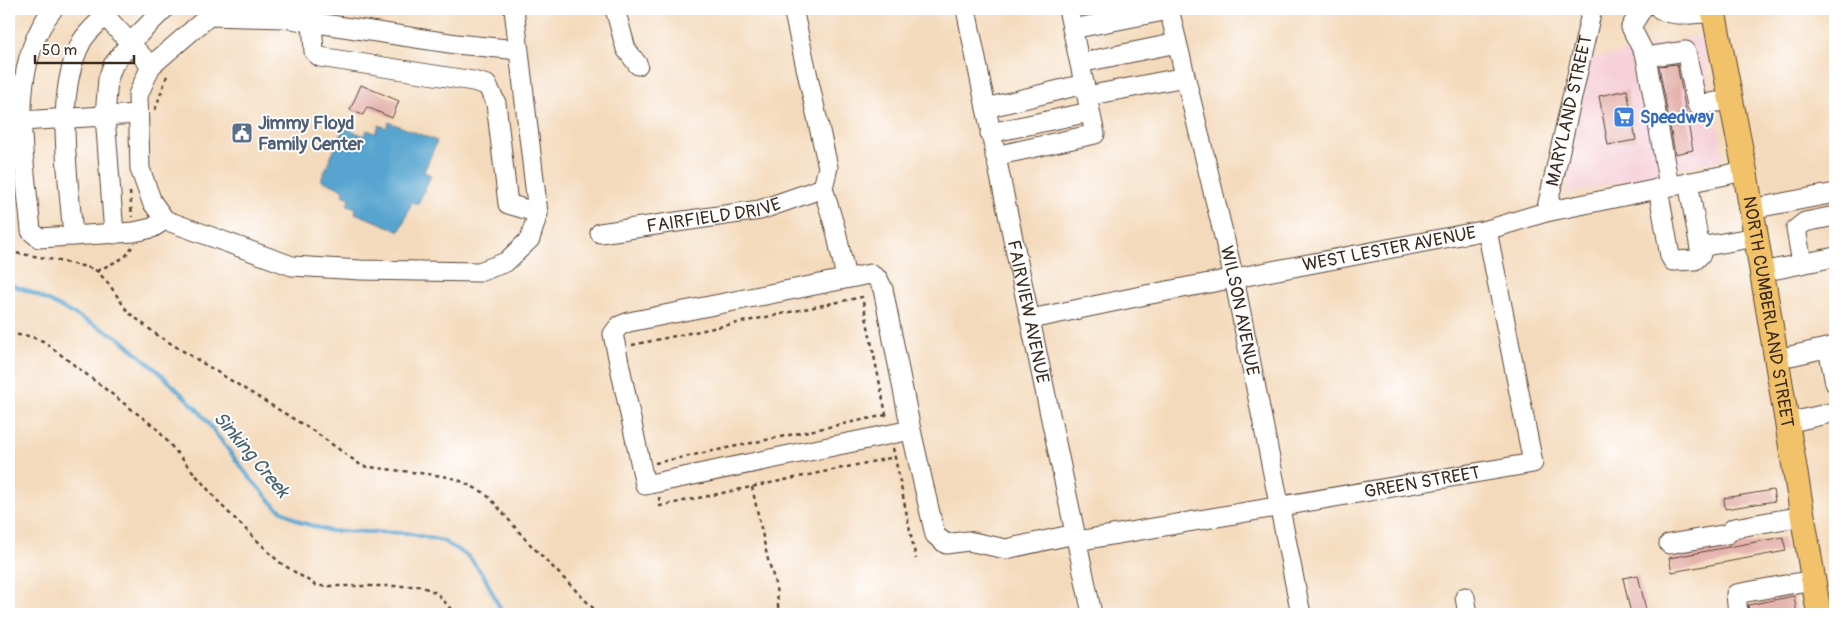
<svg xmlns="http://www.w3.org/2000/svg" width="1844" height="623" font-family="Pangolin,sans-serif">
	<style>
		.built { fill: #f6cfd8 }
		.water { fill: #56a4cf; stroke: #486776 }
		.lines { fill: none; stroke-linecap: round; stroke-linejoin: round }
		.stream { stroke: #56a4cf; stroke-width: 4 }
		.building { fill: #e5b2ac }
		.minor-casing { stroke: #574436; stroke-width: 21 }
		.major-casing { stroke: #574436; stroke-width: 26 }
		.path { stroke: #574436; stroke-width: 2.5; stroke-dasharray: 4 4; stroke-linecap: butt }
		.minor { stroke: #fff; stroke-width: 19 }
		.major { stroke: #f2c26a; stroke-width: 24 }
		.labels { text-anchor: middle; stroke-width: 4; stroke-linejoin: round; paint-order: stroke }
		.street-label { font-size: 18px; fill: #3b2a1e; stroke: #fff }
		.shop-label { font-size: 18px; font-weight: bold; fill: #366cbe; stroke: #fff; text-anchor: start }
		.service-label { font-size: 18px; font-weight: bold; fill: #4e5e75; stroke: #fff; text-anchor: start }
		.water-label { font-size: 19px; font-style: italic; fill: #47616e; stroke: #fff }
	</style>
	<rect width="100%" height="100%" fill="#fff"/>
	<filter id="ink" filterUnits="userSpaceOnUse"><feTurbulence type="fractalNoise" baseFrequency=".02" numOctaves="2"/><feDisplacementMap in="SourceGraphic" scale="10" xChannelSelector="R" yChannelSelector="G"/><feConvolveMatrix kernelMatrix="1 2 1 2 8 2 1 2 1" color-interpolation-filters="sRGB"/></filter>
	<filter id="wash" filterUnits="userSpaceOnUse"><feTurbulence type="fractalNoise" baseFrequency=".0096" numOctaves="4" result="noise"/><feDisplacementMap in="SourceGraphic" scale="20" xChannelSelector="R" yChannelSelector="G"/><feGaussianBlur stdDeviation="1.12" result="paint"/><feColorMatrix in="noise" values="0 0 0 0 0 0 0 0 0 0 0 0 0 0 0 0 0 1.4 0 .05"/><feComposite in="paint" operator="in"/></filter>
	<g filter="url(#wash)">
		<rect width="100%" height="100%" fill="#f4dabc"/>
		<path class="built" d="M1701,36L1724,159L1566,194L1589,59Z"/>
		<path class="water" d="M389,122L437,141L424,172L431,175L418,204L412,202L400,231L355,213L356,208L347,205L350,198L342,195L344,190L321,180L344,127L364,136L367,130L376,133L379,125L386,128Z"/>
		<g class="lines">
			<path class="stream" d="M9,284L31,292L118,337L160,373L198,410L249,477L276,507L300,522L330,531L407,533L443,541L469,557L484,576L503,614"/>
		</g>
		<g id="blocks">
			<g class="building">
				<path d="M1677,64L1693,150L1675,154L1659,66Z"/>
				<path d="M361,85L399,101L392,118L367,107L363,115L350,110Z"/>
				<path d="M1627,90L1636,140L1608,145L1599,96Z"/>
				<path d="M1773,490L1775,501L1725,509L1724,498Z"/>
				<path d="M1783,537L1786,551L1672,572L1669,558Z"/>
				<path d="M1638,575L1647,614H1631L1623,578Z"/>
				<path d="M1794,596L1797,614H1749L1748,605Z"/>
			</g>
		</g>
	</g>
	<g filter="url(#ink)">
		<use href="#blocks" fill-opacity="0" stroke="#574436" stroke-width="1"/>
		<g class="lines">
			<g class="minor-casing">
				<g id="minor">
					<path d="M53,9C5,69 25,161 31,231L39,238L134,232L152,228L165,220"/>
					<path d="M99,9L151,66"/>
					<path d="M514,9L538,213L530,239L506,262L479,272L361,270L292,266L165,220L152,202L140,169L138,95L151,66L209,16L284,18L456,44L519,50"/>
					<path d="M615,9L626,49L638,65"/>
					<path d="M793,9L828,167L823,188L836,231L846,278"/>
					<path id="s1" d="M966,9C1006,211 1050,412 1092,614"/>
					<path id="s2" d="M1169,9L1234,278L1301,614"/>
					<path d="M1642,9L1631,27L1646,57"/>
					<path d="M1660,9C1675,18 1697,13 1713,12"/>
					<path d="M312,22L314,52L320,57L473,81L487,85L496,103L508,204L538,213"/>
					<path d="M1072,29L1169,10"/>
					<path d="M1080,63L1177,43"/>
					<path d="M1087,96L1185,77"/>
					<path d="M986,108L1084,84"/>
					<path d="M21,121L138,114"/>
					<path d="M990,133L1090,112"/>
					<path d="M995,156L1095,134L1068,9"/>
					<path d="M1669,186L1646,57L1686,51L1697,105L1731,100"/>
					<path d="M1658,188L1670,256L1673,261L1695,260L1701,254L1688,182"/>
					<path d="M1751,209L1835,193"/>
					<path id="s3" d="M1546,212L1592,9"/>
					<path id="s4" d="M600,233L760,210L823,188"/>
					<path d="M114,234L105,116L108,79L113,65L130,43L164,9"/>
					<path d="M73,236C69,178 53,94 82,41C87,32 98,23 105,16"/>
					<path d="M1700,247L1756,237"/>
					<path d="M1802,263L1796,229L1805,222L1835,216"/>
					<path d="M1762,272L1835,257"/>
					<path id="s5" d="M1031,319L1146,295L1487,230L1546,212L1745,171"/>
					<path d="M1828,348L1835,383"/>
					<path d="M1777,359L1835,346"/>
					<path d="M1787,423L1835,412"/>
					<path d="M911,430L645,485L613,334L619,326L629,322L870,274L878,279L883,289L911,430L935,535L946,544L968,541L1006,549L1075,534"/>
					<path id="s6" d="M1077,541L1533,463L1487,230"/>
					<path d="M1669,544L1727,534L1734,528L1803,516"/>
					<path d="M1465,597L1468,614"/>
					<path d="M1738,614L1736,594L1813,580"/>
				</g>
			</g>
			<g class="major-casing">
				<g id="major">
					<path id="s7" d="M1713,9L1745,171L1819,614"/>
				</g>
			</g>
			<g class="path">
				<path d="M48,52L59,56"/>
				<path d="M155,110L168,73"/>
				<path d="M130,192L132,217"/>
				<path d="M9,252L40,257L87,267L97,271L109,284L128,312L157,335L315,432L362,466L443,476L456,479L483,492L491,499L526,540L599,614"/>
				<path d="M97,271L125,257L132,247"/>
				<path d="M9,334L29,336L43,341L156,428L222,506L279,562L317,586H420L437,593L455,614"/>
				<path d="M632,345L862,297L887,419"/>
				<path d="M893,448L916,559"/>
				<path d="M655,463L886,415"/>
				<path d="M752,487L768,560C774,577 779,596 778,614"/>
				<path d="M659,497L660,506L895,457"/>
			</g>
			<use href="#minor" class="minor"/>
			<use href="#major" class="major"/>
		</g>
	</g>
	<defs>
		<g id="supermarket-square" transform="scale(1.125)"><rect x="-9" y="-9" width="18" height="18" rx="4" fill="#3f7fe0" stroke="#fff"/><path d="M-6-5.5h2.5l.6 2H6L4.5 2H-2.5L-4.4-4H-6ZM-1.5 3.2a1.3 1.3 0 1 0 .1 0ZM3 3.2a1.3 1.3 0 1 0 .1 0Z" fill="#fff"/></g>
		<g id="civic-square" transform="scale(1.125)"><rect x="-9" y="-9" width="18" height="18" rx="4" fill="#5c6f8a" stroke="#fff"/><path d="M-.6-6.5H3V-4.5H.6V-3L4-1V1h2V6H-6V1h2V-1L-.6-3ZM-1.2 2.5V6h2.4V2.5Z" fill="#fff"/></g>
	</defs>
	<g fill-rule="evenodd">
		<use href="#supermarket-square" x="1624" y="117"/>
		<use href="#civic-square" x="242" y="133"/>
	</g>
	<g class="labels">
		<g class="street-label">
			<text dy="6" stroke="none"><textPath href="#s3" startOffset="104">MARYLAND STREET</textPath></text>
			<text dy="6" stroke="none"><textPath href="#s4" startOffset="115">FAIRFIELD DRIVE</textPath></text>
			<text dy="6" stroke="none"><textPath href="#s5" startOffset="365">WEST LESTER AVENUE</textPath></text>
			<text dy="6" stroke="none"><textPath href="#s2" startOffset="310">WILSON AVENUE</textPath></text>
			<text dy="6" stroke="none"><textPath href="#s7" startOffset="308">NORTH CUMBERLAND STREET</textPath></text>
			<text dy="6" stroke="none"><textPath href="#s1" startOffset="309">FAIRVIEW AVENUE</textPath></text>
			<text dy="6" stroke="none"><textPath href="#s6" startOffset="350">GREEN STREET</textPath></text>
		</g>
		<g class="shop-label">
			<text x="1640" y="123">Speedway</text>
		</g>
		<g class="service-label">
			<text x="258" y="129">Jimmy Floyd<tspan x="258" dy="21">Family Center</tspan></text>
		</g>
		<g class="water-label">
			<text transform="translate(252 454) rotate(50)" y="7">Sinking Creek</text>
		</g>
	</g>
	<rect width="1844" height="623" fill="none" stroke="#fff" stroke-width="30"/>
	<path d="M35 55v8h99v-8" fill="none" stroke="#3b2a1e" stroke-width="2.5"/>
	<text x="42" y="55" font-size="15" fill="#3b2a1e" stroke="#ffffff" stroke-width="4" paint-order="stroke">50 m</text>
</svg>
